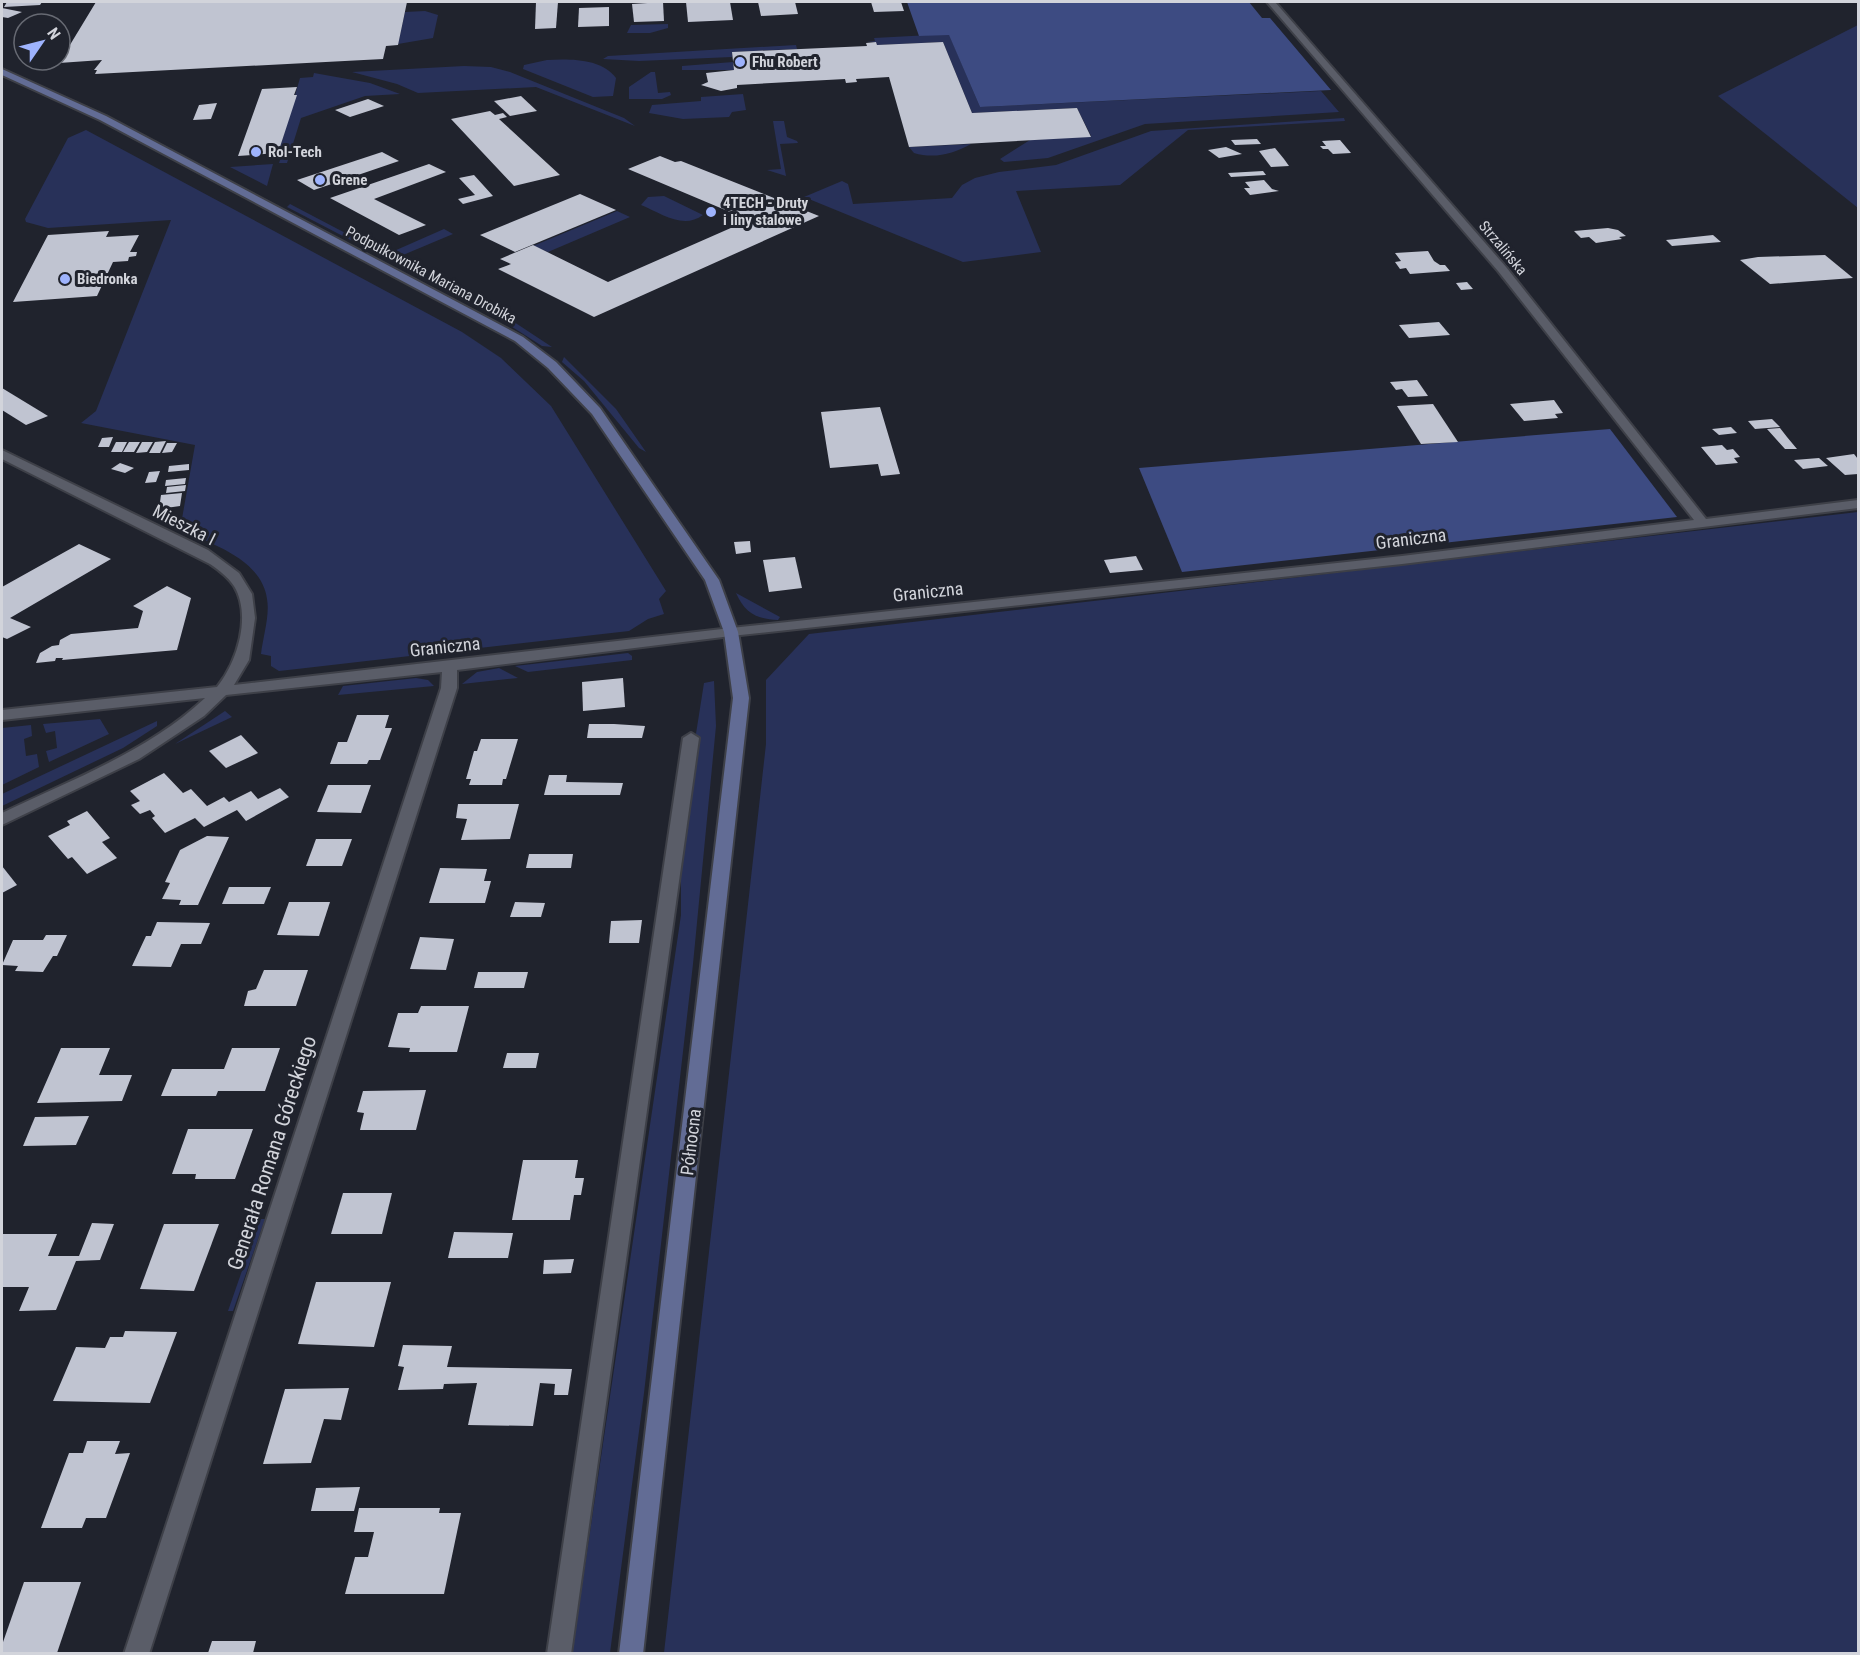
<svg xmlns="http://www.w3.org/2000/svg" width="1860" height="1655" font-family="'Roboto Condensed',sans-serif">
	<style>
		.green { fill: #283159 }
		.forest { fill: #3d4b82 }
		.building { fill: #c0c4d1 }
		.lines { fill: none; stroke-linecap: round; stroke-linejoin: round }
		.minor-casing { stroke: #3e4048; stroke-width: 4 }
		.secondary-casing { stroke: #3e4048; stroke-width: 4 }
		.minor { fill: #5a5d68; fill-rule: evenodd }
		.secondary { fill: #626c95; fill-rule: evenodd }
		.poi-dot { fill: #9eb3fd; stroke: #20232d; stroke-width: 2 }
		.labels { text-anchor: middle; stroke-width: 6; stroke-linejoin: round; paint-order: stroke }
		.far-poi-label { font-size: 15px; font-weight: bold; fill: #d2d4db; stroke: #20232d; text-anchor: start }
		.far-street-label { font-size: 15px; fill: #d2d4db; stroke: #20232d }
		.street-label { font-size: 18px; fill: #d2d4db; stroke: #20232d }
		.near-street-label { font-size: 21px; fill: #d2d4db; stroke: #20232d }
	</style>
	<rect width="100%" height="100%" fill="#20232d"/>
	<g class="green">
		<path d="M425,11L438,15L433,38L398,44L405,12Z"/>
		<path d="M668,24V28L650,33H627L631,25Z"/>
		<path d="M1858,25V208L1718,96Z"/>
		<path d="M949,34L980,107L1321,91L1339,112L1145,124L1048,158L1004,162L1000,159L1030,140L1091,136L1077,108L972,113L943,42L877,45L876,42H866L875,41L874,38Z"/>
		<path d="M796,45L797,49L732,52V57L639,61L603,59L608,56Z"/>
		<path d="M547,60C569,59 601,58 616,78L613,96L593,97L523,69L524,65Z"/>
		<path d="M733,62L734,70H682V66Z"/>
		<path d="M464,66L491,67L510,72L624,118L635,126L536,87L418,93L397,84L352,72Z"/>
		<path d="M651,72H655L658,93L670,92L671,95L662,99H629V87Z"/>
		<path d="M314,73L370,83L400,94L365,96L301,118L287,163H279L283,151H279L300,78L313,77Z"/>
		<path d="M743,94L746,110L732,112L729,117L683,119L649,113L652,105L701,101V97Z"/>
		<path d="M1344,118L1345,121L1188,130L1120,185L1016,191L1041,252L963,262L804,197L842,181L848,184L853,204L952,198L962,185L975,178L999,172L1056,165L1151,131Z"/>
		<path d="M773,121H784L787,137L797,141L798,143L780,144L786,176L767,170L781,169Z"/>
		<path d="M86,130L462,332L501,358L551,406L666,591L659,599L664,614L648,619L629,631L297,669L279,671L271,666V656L261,654C263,637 270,615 267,599C262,559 210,543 180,530L195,445L81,423L96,411L171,220L48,228L26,222L25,219L68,138Z"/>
		<path d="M971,144C953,154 934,159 914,153L909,147Z"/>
		<path d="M273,164L267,186L230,167Z"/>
		<path d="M664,196L703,215C683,230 661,213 641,205L648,197Z"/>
		<path d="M290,204L372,247L362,246L287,207Z"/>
		<path d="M617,211L630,217L548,252L533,246Z"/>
		<path d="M444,229L453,234L403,255L394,251Z"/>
		<path d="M407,265L511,320L552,347L542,346L484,309L409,271Z"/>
		<path d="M564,357L616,409L646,452L639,448L584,381L562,362Z"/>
		<path d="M1858,512V1653H664L766,744V680L809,634Z"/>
		<path d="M736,593L780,617L778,620C756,619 745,613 736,593Z"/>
		<path d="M628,653L632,656V660L528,672L515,666Z"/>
		<path d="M499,668L518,678L462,684L477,672Z"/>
		<path d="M416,678L428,680L434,686L338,695L343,686Z"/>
		<path d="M714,681L716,726L693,964L644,1393L610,1653L572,1654L681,915V863L699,740H695L704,683Z"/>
		<path d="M225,711L232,717L175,744Z"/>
		<path d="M100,719L109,734L49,762L46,751L57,748L55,731L46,733L43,724Z"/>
		<path d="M157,721V726L123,748L2,806V794Z"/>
		<path d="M31,725L32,736L24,739L26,756L37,754L39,767L2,785V728Z"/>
		<path d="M260,1219H265L233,1311H228Z"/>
	</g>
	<g class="forest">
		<path d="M907,2H1249L1262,18H1270L1331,90L980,107L949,35L919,36Z"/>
		<path d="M1610,429L1677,517L1182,572L1139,468Z"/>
	</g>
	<g class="building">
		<path d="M7,2H42L40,5L4,7Z"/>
		<path d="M96,2H407L398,45L386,46L383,59L95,74L97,70H94L102,60L59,63Z"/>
		<path d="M536,2H558L556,28L535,29Z"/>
		<path d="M663,2L664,21L634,22L632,4Z"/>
		<path d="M686,2H730L733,20L688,22Z"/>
		<path d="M758,2H795L798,14L761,16Z"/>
		<path d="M871,2H901L904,11L874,12Z"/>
		<path d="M609,7V26L578,27L579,8Z"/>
		<path d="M2,8L22,12L8,18L2,17Z"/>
		<path d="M876,42L877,45L943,42L972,113L1077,108L1091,137L909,147L889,77L856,79L857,82L846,83L845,79L737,85V88L721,91L701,85L708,82L706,73L734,70L732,52L867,46L866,43Z"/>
		<path d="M297,87L294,95H297L278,153L238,156L262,89Z"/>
		<path d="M521,96L537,111L510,116L494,101Z"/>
		<path d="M368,99L384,106L350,117L335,110Z"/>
		<path d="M217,103L211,119L193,120L199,105Z"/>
		<path d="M490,111L495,115L503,113L507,117L499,119L560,175L514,186L451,119Z"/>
		<path d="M1257,139L1261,144L1235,145L1231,140Z"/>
		<path d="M1340,140L1351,153L1333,154L1328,149H1323L1320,146H1326L1322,141Z"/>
		<path d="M1226,147L1242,154L1219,158L1208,150Z"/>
		<path d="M1275,148L1284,159L1289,166L1271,167L1259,151Z"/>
		<path d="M382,152L399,161L314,190L297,180Z"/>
		<path d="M660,156L675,162L681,161L819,216L594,317L498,269L511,264L500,259L533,245L608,282L749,220L628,169Z"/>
		<path d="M429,164L446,172L374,199L426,225L399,235L330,198Z"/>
		<path d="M1263,171L1266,175L1231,177L1228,173Z"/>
		<path d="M474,175L493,196L463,204L458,199L475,195L459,178Z"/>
		<path d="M1264,180L1272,189L1279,191L1250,195L1244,188H1250L1245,182Z"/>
		<path d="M580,194L616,210L515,252L480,235Z"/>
		<path d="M1608,228L1618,230L1626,236L1619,237L1622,239L1596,243L1589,237L1581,238L1574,231Z"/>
		<path d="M109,231L106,237L139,235L130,252H137L136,256L129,257L128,261L113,262L97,296L13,302L48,235Z"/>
		<path d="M1713,235L1721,242L1672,246L1666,240Z"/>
		<path d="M1428,251L1434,261L1440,265H1445L1450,271L1410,274L1406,268L1400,269L1395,262L1401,261L1395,253Z"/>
		<path d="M1825,255L1853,278L1770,284L1740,260L1758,257Z"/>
		<path d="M1467,282L1473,289L1461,290L1456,283Z"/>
		<path d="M1439,322L1450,335L1409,338L1399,325Z"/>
		<path d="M1417,380L1428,396L1408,397L1402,389L1396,390L1390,382Z"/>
		<path d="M2,388L48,416L26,425L2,410Z"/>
		<path d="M1554,400L1563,413L1555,414L1558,418L1524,421L1510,404Z"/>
		<path d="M1433,404L1458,442L1421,444L1397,406Z"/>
		<path d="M880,407L900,474L881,476L878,464L830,468L821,412Z"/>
		<path d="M1772,419L1780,427L1755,429L1748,421Z"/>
		<path d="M1731,427L1737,433L1719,435L1712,429Z"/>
		<path d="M1780,428L1787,437L1797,449H1785L1767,429Z"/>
		<path d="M113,437L109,447H98L102,438Z"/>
		<path d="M166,441L160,453H149L155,442Z"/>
		<path d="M116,442H127L122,452H111Z"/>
		<path d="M129,442H140L134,452H123Z"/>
		<path d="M142,442H153L147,452L136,453Z"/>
		<path d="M167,443H177L172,452L162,453Z"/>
		<path d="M1722,445L1727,450L1733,449L1740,457L1734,458L1738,463L1716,465L1701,447Z"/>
		<path d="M1854,454L1858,459V474L1845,475L1826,458Z"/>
		<path d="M1819,458L1828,466L1803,469L1794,460Z"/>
		<path d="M120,463L134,468L125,473L111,469Z"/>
		<path d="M189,464V470L168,472L169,466Z"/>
		<path d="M160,471L156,482L145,483L149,472Z"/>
		<path d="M186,478L185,484L165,486L166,480Z"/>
		<path d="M186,485L185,491L166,493L167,487Z"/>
		<path d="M182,493L180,506L159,509L161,495Z"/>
		<path d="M750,541L751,552L736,554L734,542Z"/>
		<path d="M79,544L111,559L10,618L31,627L7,639L2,637V587Z"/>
		<path d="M1136,556L1143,570L1110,573L1104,560Z"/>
		<path d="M795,557L802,588L769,592L763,560Z"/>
		<path d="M167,586L191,598L177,650L62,660L63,658H56L55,661L36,663L40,653L52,646L59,645L60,640L71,634L138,628L143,611L133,606Z"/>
		<path d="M623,678L625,707L583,711L582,682Z"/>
		<path d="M357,715H389L385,728H392L380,760H369L367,764H330L338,742H347Z"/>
		<path d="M589,724H614L645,726L642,738H587Z"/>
		<path d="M241,735L258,753L226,768L209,751Z"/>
		<path d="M481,739H518L506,779H503L502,785H469L471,779H466L474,751H477Z"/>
		<path d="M164,773L183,793L191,789L207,806L224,797L229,802L251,791L258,799L280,788L289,797L246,821L237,810L204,827L195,818L165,833L152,818L155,816L150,810L140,814L131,805L140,801L130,791Z"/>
		<path d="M549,775H567L566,782L623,783L620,795H544Z"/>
		<path d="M328,785H371L361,813L317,812Z"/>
		<path d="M458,804H519L510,839L461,840L467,819L456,818Z"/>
		<path d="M87,811L110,838L102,842L117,858L87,874L72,857L68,859L48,836L70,825L67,821Z"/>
		<path d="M207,836L229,837L198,905H179L181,900L162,899L170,883L165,882L180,850Z"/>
		<path d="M316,839H352L342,866H306Z"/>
		<path d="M529,854H573L571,868H526Z"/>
		<path d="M2,866L17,885L2,893Z"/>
		<path d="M440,868L487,869L484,881H491L485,903H429Z"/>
		<path d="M229,887H271L264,904H222Z"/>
		<path d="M289,902H330L319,936L277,935Z"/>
		<path d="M515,902L545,903L541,917H510Z"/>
		<path d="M642,920L639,943H609L611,921Z"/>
		<path d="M157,922L210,923L201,944H181L171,967L132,966L146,936H151Z"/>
		<path d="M46,935H67L57,956H53L43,972L15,971L18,966L2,965L13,940H43Z"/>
		<path d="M420,937L454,939L446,970L410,969Z"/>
		<path d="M264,970H308L296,1006H244L248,991L256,989Z"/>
		<path d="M478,972H528L524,988H474Z"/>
		<path d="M421,1006H469L457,1052H409L410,1048L388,1047L398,1013H418Z"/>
		<path d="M61,1048H110L99,1075H132L122,1101L37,1103Z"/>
		<path d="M232,1048H280L265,1091H218L216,1096H161L172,1069H224Z"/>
		<path d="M507,1053H539L536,1068H503Z"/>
		<path d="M426,1090L416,1130H360L364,1113L357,1112L363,1091Z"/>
		<path d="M89,1116L76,1145L23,1146L35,1117Z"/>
		<path d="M188,1129H253L235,1179H195L196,1174H172Z"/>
		<path d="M523,1160H578L575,1178H584L581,1195H574L570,1220H512Z"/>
		<path d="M343,1193H392L382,1234H331Z"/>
		<path d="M92,1223L114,1224L100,1260L76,1261L56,1310L19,1311L29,1287H2V1234H57L48,1256H79Z"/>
		<path d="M164,1224H219L194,1291L140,1289Z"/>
		<path d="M454,1232L513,1233L508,1258H448Z"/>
		<path d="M574,1259L571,1273L543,1274L544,1260Z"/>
		<path d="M316,1282H391L374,1347L298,1344Z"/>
		<path d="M125,1331L177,1332L150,1403L53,1401L76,1347L105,1348L110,1337H123Z"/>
		<path d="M403,1345L452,1346L447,1367L572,1369L568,1395H554L555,1384L540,1383L533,1426L468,1425L477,1383L444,1384L443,1389L398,1390L404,1367L398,1366Z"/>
		<path d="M349,1388L341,1420L324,1419L311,1463L263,1464L285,1389Z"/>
		<path d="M87,1441H120L115,1454L130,1453L106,1518H86L82,1528H41L69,1453H83Z"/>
		<path d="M360,1487L354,1511H311L316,1488Z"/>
		<path d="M359,1508H440L439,1513H461L444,1594H345L355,1557H368L374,1532H354Z"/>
		<path d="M24,1582H81L57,1653H2V1645Z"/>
		<path d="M212,1641H256L253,1653H208Z"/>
	</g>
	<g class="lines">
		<g class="minor-casing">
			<g id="minor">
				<path d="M1267,2H1275L1506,267L1706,519L1858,500V508L1402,564L731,636L457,670V688L149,1654H124L441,688L442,672L226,695L204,716L139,759L2,825V813C71,780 149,751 205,698L2,720V710L217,687C237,662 252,616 234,586C228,577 219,570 210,564L2,459V450L208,550L239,573L252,594L255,618L249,660L234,685L731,628L1402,556L1694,520L1498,271Z"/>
				<path d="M691,733L699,738L571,1654H547L683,738Z"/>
			</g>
		</g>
		<g class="secondary-casing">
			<path id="secondary" d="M2,69L106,116L523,337L556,362L600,408L719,580L738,632L749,698L643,1654H619L733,698L724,632L705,580L592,414L548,368L515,341L100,120L2,75Z"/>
		</g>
		<use href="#minor" class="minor"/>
		<use href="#secondary" class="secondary"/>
	</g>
	<g class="poi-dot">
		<circle cx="740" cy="62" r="6"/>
		<circle cx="256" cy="152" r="6"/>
		<circle cx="320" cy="180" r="6"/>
		<circle cx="711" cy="212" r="6"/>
		<circle cx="65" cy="279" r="6"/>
	</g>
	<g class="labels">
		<g class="far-poi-label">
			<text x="752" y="67">Fhu Robert</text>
			<text x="268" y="157">Rol-Tech</text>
			<text x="332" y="185">Grene</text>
			<text x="723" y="208">4TECH - Druty<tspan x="723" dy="17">i liny stalowe</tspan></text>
			<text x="77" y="284">Biedronka</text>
		</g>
		<g class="far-street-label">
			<text transform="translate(1503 248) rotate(50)" y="5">Strzalińska</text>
			<text transform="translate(431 275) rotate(28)" y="5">Podpułkownika Mariana Drobika</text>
		</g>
		<g class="street-label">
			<text transform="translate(184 525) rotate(27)" y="6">Mieszka I</text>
			<text transform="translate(1411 539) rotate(-7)" y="6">Graniczna</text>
			<text transform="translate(928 592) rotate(-6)" y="6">Graniczna</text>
			<text transform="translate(445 647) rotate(-6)" y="6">Graniczna</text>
			<text transform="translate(691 1142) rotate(-83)" y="6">Północna</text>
		</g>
		<g class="near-street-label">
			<text transform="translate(272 1153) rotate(-72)" y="7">Generała Romana Góreckiego</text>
		</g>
	</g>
	<rect width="1860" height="1655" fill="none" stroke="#d2d4db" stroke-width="6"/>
	<g transform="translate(42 42) rotate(55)"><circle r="28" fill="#20232d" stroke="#676a73" stroke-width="1.5"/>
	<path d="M0-4.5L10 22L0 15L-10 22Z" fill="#9eb3fd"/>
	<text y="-9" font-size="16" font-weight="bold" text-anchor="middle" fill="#d2d4db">N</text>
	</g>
</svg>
